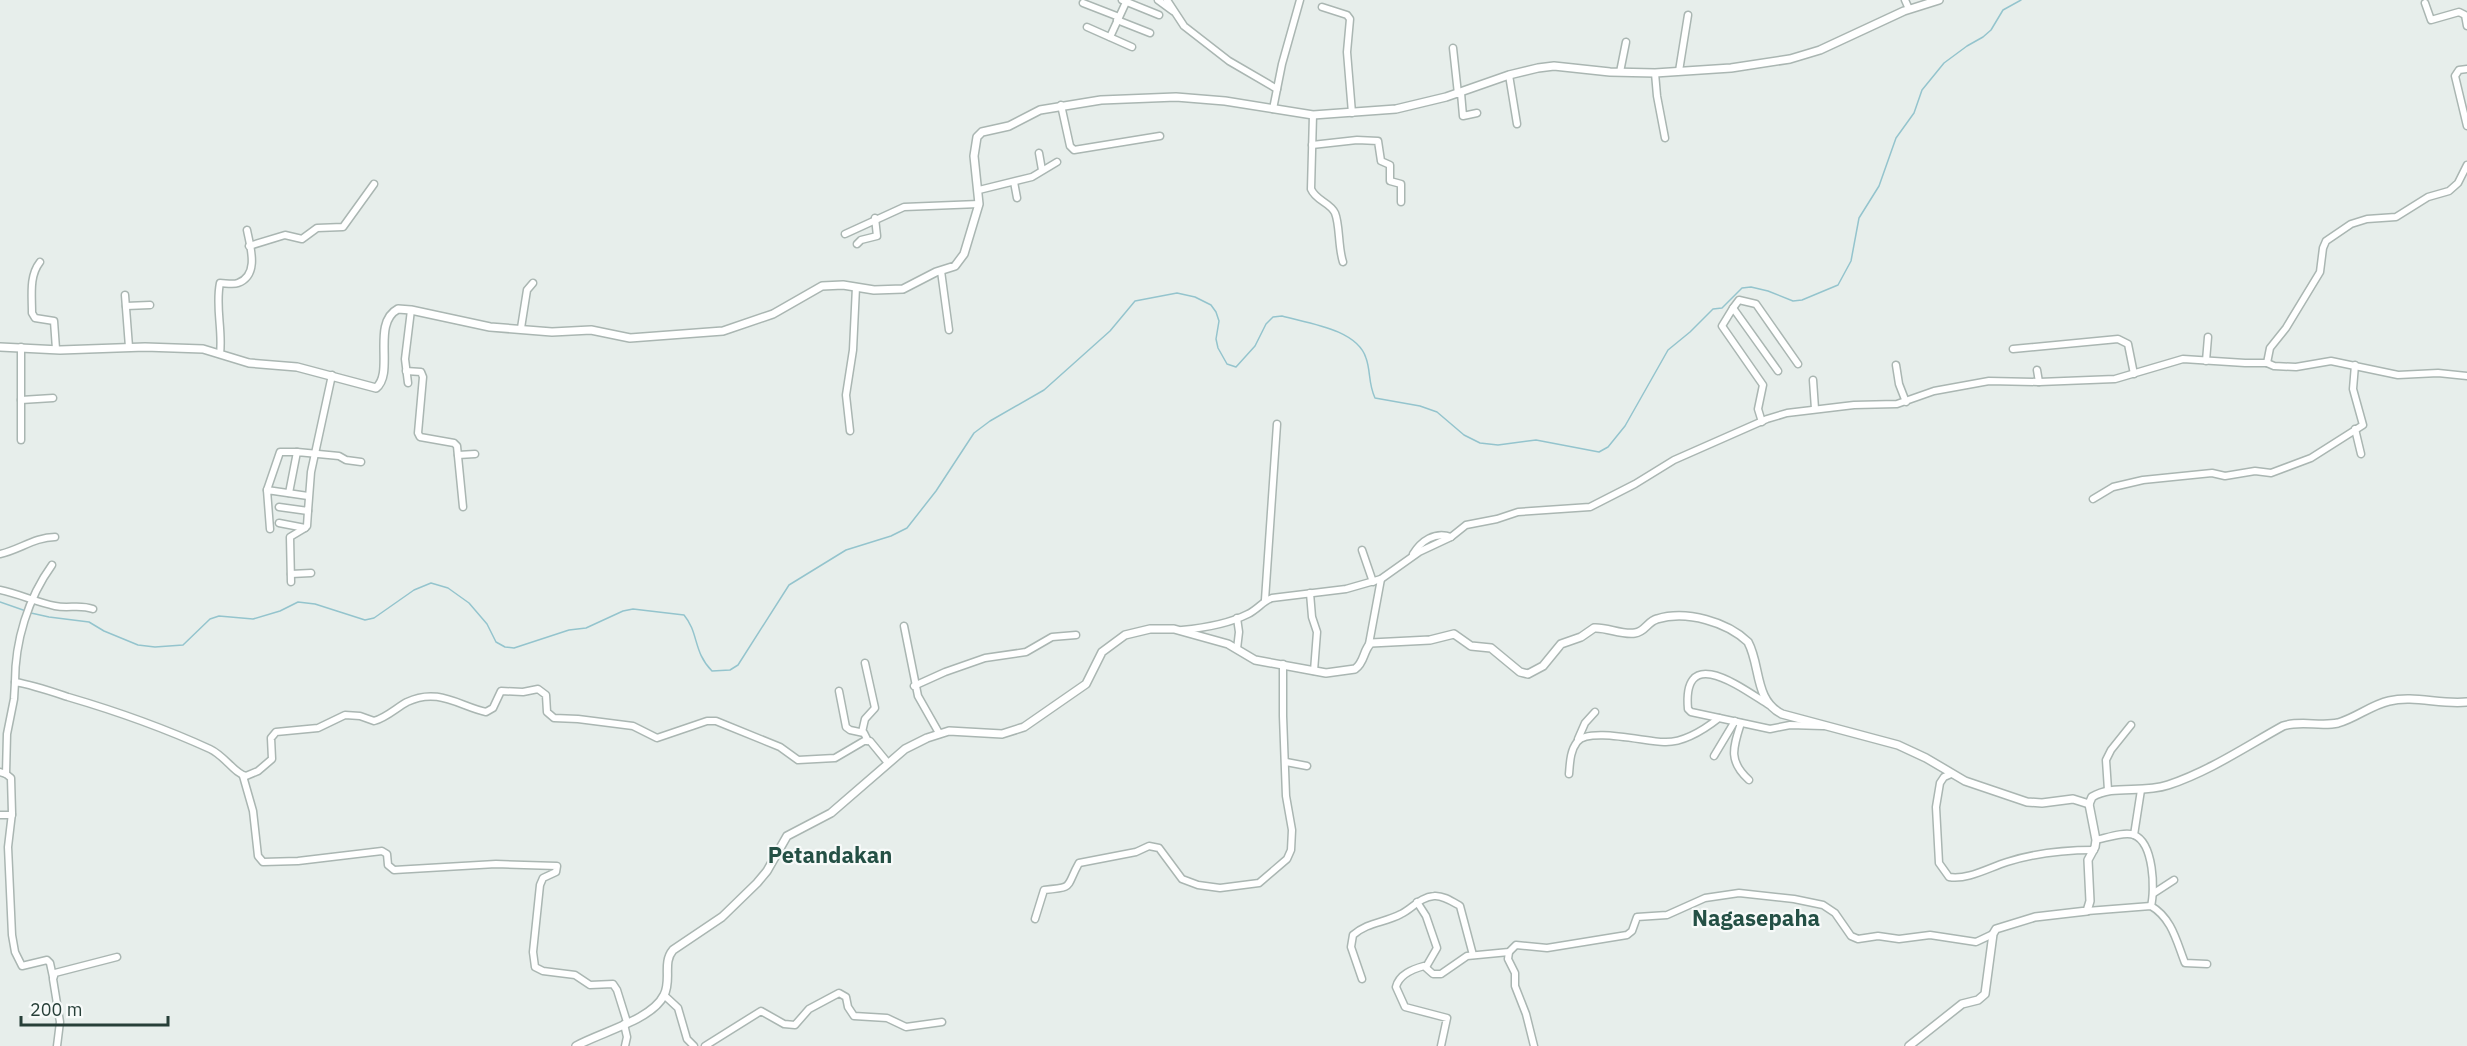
<svg xmlns="http://www.w3.org/2000/svg" width="2467" height="1046" font-family="'IBM Plex Sans',sans-serif">
	<style>
		.lines { fill: none; stroke-linecap: round; stroke-linejoin: round }
		.stream { stroke: #94c4cd; stroke-width: 1.5 }
		.minor-casing { stroke: #aab6b2; stroke-width: 9 }
		.tertiary-casing { stroke: #aab6b2; stroke-width: 10 }
		.minor { stroke: #fff; stroke-width: 6 }
		.tertiary { stroke: #fff; stroke-width: 7 }
		.labels { text-anchor: middle; stroke-width: 4.5; stroke-linejoin: round; paint-order: stroke }
		.quarter-label { font-size: 22px; font-weight: bold; fill: #245045; stroke: #f7faf9 }
	</style>
	<rect width="100%" height="100%" fill="#e7eeeb"/>
	<g class="lines">
		<g class="stream">
			<path d="M0,602L26,611"/>
			<path d="M31,613L49,617L89,622L104,631L138,645L155,647L183,645L210,619L219,616L253,619L280,611L298,602L315,604L365,620L374,618L414,590L431,583L448,588L469,603L487,624L496,642L505,647L514,648L569,630L586,628L623,611L633,609L684,615C699,633 693,652 712,671L730,670L738,665L789,585L846,550L891,536L907,528L936,491L974,433L990,421L1044,390L1110,331L1135,301L1177,293L1195,297L1211,305L1216,312L1219,321L1216,339L1218,348L1227,364L1236,367L1255,346L1266,324L1273,317L1282,316C1307,323 1357,329 1366,358C1371,372 1368,383 1375,398L1420,406L1437,412L1464,435L1480,443L1498,445L1536,440L1599,452L1608,447L1625,426L1668,350L1690,332L1713,309L1722,308L1742,288L1751,287L1768,291L1793,301L1802,300L1838,285L1851,261L1859,218L1879,186L1896,138L1914,113L1922,90L1944,63L1967,46L1983,37L1991,30L2003,10L2021,0"/>
		</g>
		<g class="minor-casing">
			<g id="minor">
				<path d="M1122,0L1159,15"/>
				<path d="M1158,0L1173,11"/>
				<path d="M1167,0L1184,26L1229,61L1277,89"/>
				<path d="M1905,0L1909,9"/>
				<path d="M1083,3L1119,17"/>
				<path d="M2425,3L2431,20L2459,12L2465,15L2467,26"/>
				<path d="M1322,7L1347,15L1350,19L1347,52L1352,113"/>
				<path d="M1117,20L1150,33"/>
				<path d="M1087,27L1132,47"/>
				<path d="M1110,37L1127,0"/>
				<path d="M1453,48L1458,94"/>
				<path d="M2467,69L2459,70L2455,76L2467,126"/>
				<path d="M1679,71L1688,15"/>
				<path d="M1620,72L1626,42"/>
				<path d="M1655,73L1657,96L1665,138"/>
				<path d="M1509,75L1517,124"/>
				<path d="M1461,93L1463,116L1477,113"/>
				<path d="M1061,105L1070,146L1074,150L1160,136"/>
				<path d="M1273,109L1282,64L1300,0"/>
				<path d="M1313,115L1311,189C1316,201 1330,202 1335,213C1340,225 1338,247 1343,262"/>
				<path d="M1312,145L1357,140L1378,141L1381,161L1390,165V181L1401,184V202"/>
				<path d="M1039,153L1042,170"/>
				<path d="M1014,182L1017,198"/>
				<path d="M979,190L1032,177L1057,162"/>
				<path d="M845,234L904,207L979,204"/>
				<path d="M857,244L861,240L877,236L875,218"/>
				<path d="M249,246L285,235L302,239L317,228L343,227L374,184"/>
				<path d="M40,262C29,276 32,295 32,313L35,318L54,321L56,349"/>
				<path d="M941,271L949,330"/>
				<path d="M125,295L129,347"/>
				<path d="M126,306L150,305"/>
				<path d="M1733,308L1739,300L1756,304L1798,364"/>
				<path d="M521,328L527,290L533,283"/>
				<path d="M21,347V440"/>
				<path d="M2013,349L2118,339L2128,344L2134,374"/>
				<path d="M220,354C223,330 215,307 220,283C225,283 233,285 238,283C260,275 250,246 247,230"/>
				<path d="M2206,361L2208,337"/>
				<path d="M2267,363L2274,366L2296,367L2331,361L2398,375L2438,373L2467,376"/>
				<path d="M1896,365L1899,384L1906,402"/>
				<path d="M2037,370L2039,382"/>
				<path d="M406,371L421,372L423,377L418,433L420,437L454,443L457,446L463,507"/>
				<path d="M1813,380L1815,409"/>
				<path d="M408,383L405,359L411,310"/>
				<path d="M21,400L53,398"/>
				<path d="M1762,422L1758,409L1763,385L1722,326L1733,308L1778,371"/>
				<path d="M2355,429L2361,454"/>
				<path d="M850,431L846,395L853,350L856,287"/>
				<path d="M458,455L475,454"/>
				<path d="M267,490L280,452H297"/>
				<path d="M289,493L297,452L339,456L346,460L361,462"/>
				<path d="M2093,499L2113,487L2143,480L2212,473L2225,476L2255,471L2271,473L2311,458L2363,425L2353,389L2355,365"/>
				<path d="M279,507L308,511L311,472L332,375"/>
				<path d="M279,523L305,528L307,526L308,511"/>
				<path d="M270,529L267,490L308,496"/>
				<path d="M1362,550L1373,582"/>
				<path d="M0,554C19,550 35,537 55,537"/>
				<path d="M1413,554C1421,541 1435,531 1451,537"/>
				<path d="M291,574L311,573"/>
				<path d="M291,582L290,537L305,528"/>
				<path d="M0,590C19,594 36,602 55,606C69,609 79,604 93,609"/>
				<path d="M1310,593L1312,617L1317,632L1314,671"/>
				<path d="M1265,600L1277,424"/>
				<path d="M904,626L918,696L939,733"/>
				<path d="M1182,630C1204,628 1228,624 1248,614C1258,609 1263,601 1272,598L1346,589L1381,579L1419,552L1451,537L1466,525L1497,519L1518,512L1590,507L1635,484L1674,460L1767,419L1787,413L1854,405L1897,404L1934,391L1989,381L2039,382L2115,379L2183,359L2245,363H2267L2270,348L2286,328L2320,272L2323,248L2326,241L2351,224L2367,219L2396,217L2428,197L2449,191L2458,183L2467,165"/>
				<path d="M1369,644L1381,579"/>
				<path d="M1237,649L1239,632L1237,618"/>
				<path d="M15,682C15,641 28,598 52,565"/>
				<path d="M914,686L945,672L985,658L1026,652L1052,637L1076,635"/>
				<path d="M839,691L846,727L850,730L864,733L868,741"/>
				<path d="M1719,718L1691,712L1688,709C1682,642 1743,689 1769,705"/>
				<path d="M1741,723C1733,748 1728,761 1749,780"/>
				<path d="M862,732L865,719L875,708L865,663"/>
				<path d="M1578,739L1585,723L1595,712"/>
				<path d="M1714,756L1735,721"/>
				<path d="M1286,762L1307,766"/>
				<path d="M0,772L6,774L11,778L12,813L8,847L12,935L15,952L22,966L47,960L50,963L53,977"/>
				<path d="M6,774L7,734L14,699L15,682C33,685 50,691 68,697C116,711 164,728 210,749C225,756 235,774 246,776L258,771L272,759L271,738L276,732L318,728L345,715L360,716L374,721C386,718 396,708 407,702C438,687 459,706 486,712L493,708L501,691L523,692L538,689L546,695L547,712L554,718L578,719L633,726L657,738L707,721H716L780,747L798,760L835,758L864,741H870L888,763"/>
				<path d="M1569,774C1570,763 1570,751 1577,742C1588,727 1646,742 1664,742C1684,743 1705,729 1719,718L1770,729L1790,725L1823,726"/>
				<path d="M1951,774L1944,777L1940,783L1936,807L1939,863L1949,877C1968,880 1988,868 2007,862C2035,853 2064,850 2094,850"/>
				<path d="M243,776L253,811L258,856L263,862L298,861L382,851L387,854L388,865L394,870L496,864L557,866L556,872L543,878L540,885L533,952L535,967L543,971L575,975L590,985L613,984L617,990L627,1022"/>
				<path d="M2108,790L2106,760L2111,750L2131,725"/>
				<path d="M0,815H12"/>
				<path d="M2134,835L2141,790"/>
				<path d="M2096,840C2106,838 2125,831 2134,835C2154,843 2155,890 2151,906"/>
				<path d="M2154,893L2174,880"/>
				<path d="M1417,902L1426,916L1437,948L1426,967"/>
				<path d="M2087,911L2151,906C2172,918 2177,943 2185,963L2207,964"/>
				<path d="M1035,919L1044,890C1075,887 1065,888 1079,863L1136,852L1149,846L1159,848L1182,879L1198,885L1220,888L1259,883L1287,859L1291,850L1292,830L1286,796L1283,716V664"/>
				<path d="M1509,952L1508,959L1515,973V986L1526,1014L1534,1046"/>
				<path d="M1362,979L1351,947L1353,935C1368,922 1384,923 1401,914C1412,909 1420,897 1434,896C1443,895 1453,902 1460,906L1473,955"/>
				<path d="M664,995L678,1008L687,1039L694,1046"/>
				<path d="M624,1024L627,1037L625,1046"/>
				<path d="M57,1046L60,1022L53,979L55,973L117,957"/>
				<path d="M705,1046L761,1011L784,1024L795,1025L809,1009L839,993L846,997L848,1007L854,1016L887,1018L906,1027L942,1022"/>
				<path d="M1441,1046L1447,1018L1405,1007L1396,987C1399,974 1413,969 1424,966L1433,974H1441L1467,956L1509,952L1516,945L1547,948L1627,935L1632,931L1637,917L1667,915L1705,898L1739,893L1794,899L1823,905L1835,913L1851,936L1858,939L1878,936L1899,939L1930,935L1976,942L1993,934"/>
			</g>
		</g>
		<g class="tertiary-casing">
			<g id="tertiary">
				<path d="M0,347L60,350L145,347L203,349L249,363L297,367L376,388C395,373 371,323 398,309L411,310L490,327L552,332L591,330L630,338L723,331L773,314L822,286L843,285L874,290L903,289L936,272L955,266L964,254L979,204L974,156L977,137L982,132L1009,126L1040,110L1101,100L1176,97L1225,101L1313,115L1396,109L1446,97L1509,75L1538,68L1554,66L1610,72L1655,73L1731,68L1790,59L1820,50L1904,11L1939,0"/>
				<path d="M2089,804L2092,797C2113,784 2141,794 2168,785C2210,771 2245,747 2283,726C2301,720 2320,727 2338,723C2356,718 2371,705 2389,701C2414,695 2441,705 2467,702"/>
				<path d="M576,1046C601,1032 652,1020 664,995C672,980 662,963 673,950L722,917L757,883L767,871L787,836L831,813L905,749L927,738L949,731L1002,734L1024,727L1086,684L1102,652L1125,635L1150,629H1174L1228,644L1255,660L1326,673L1355,669C1365,662 1363,650 1371,643L1430,640L1454,634L1471,646L1491,648L1520,672L1528,674L1543,666L1561,644L1581,637L1594,628C1607,627 1621,635 1635,633C1645,632 1648,621 1657,619C1687,610 1727,622 1748,642C1761,666 1754,700 1782,714L1898,745L1926,758L1965,781L2027,802L2042,803L2073,799L2089,804"/>
				<path d="M1909,1046L1962,1004L1978,1000L1985,994L1993,934L1996,929L2035,917L2087,911L2090,901L2088,860L2095,847L2096,840L2089,804"/>
			</g>
		</g>
		<use href="#minor" class="minor"/>
		<use href="#tertiary" class="tertiary"/>
	</g>
	<g class="labels">
		<g class="quarter-label">
			<text x="830" y="863">Petandakan</text>
			<text x="1756" y="926">Nagasepaha</text>
		</g>
	</g>
	<path d="M21 1016v9h147v-9" fill="none" stroke="#273f38" stroke-width="3"/>
	<text x="30" y="1016" font-size="18" fill="#273f38" stroke="#f7faf9" stroke-width="4.5" paint-order="stroke">200 m</text>
</svg>
